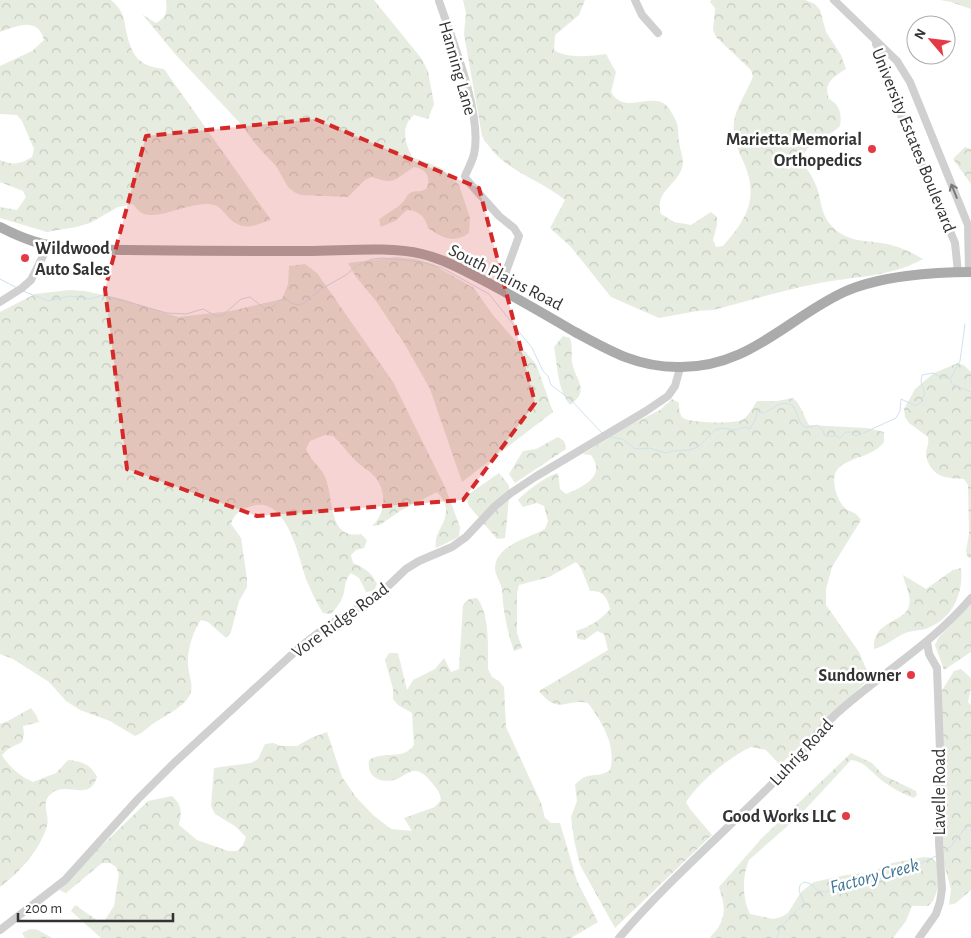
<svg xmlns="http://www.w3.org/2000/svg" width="971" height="938" font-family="'Alegreya Sans',sans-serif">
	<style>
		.forest { fill: url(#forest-crowns) }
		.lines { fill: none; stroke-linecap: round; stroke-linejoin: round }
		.stream { stroke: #cfe2ee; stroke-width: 1 }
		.minor { stroke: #d0d0d0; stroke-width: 8 }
		.major { stroke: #ababab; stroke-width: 10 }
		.oneway { stroke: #7a7a7a }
		.marked { fill: #d62828; fill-opacity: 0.2; stroke: #d62828; stroke-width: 4; stroke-dasharray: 10 6; stroke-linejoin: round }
		.poi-dot { fill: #e63946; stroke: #fff; stroke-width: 2 }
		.labels { text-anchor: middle; stroke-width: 5; stroke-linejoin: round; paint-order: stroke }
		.street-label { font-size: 18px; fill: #333; stroke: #fff }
		.poi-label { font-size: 18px; font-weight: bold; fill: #333; stroke: #fff; text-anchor: end }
		.water-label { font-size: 19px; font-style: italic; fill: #3f7597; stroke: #fff }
	</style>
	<defs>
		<pattern id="forest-crowns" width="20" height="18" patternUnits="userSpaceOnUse" patternTransform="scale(1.25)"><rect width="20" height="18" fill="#e6ecdf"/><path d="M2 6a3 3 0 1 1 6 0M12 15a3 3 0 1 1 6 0" fill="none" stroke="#c6cbc0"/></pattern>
	</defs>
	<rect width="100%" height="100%" fill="#fff"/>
	<g class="forest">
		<path d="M0,0H111C115,4 119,7 121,12C125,19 125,27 127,35C133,58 140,66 164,69L271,220C252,226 243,232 228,217C225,214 221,208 217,206C198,197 162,220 144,214C139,212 136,208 133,204L118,207L90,223L76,227L47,232L0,218V207L17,210L26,197L23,191L0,182V160C13,166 20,164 32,157L34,149L22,121L17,115L0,114V66L32,51L44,40C38,16 17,26 0,32Z"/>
		<path d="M166,0H374L421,58L428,71L434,104L428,119L414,115C400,127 405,142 412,157L441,168L459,185L470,218L469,233C454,244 442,238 428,228C425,216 419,211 407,210L395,221L381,227L379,220C386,213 395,210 402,203C406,200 406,194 412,192C418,190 420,193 427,188C431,176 426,169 414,167C394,179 396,186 372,177L365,180L348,197L301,195L294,192L288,187L276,166L258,147L239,122L176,55L143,15L156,23C167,18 167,11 166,0Z"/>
		<path d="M463,0H585L579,15L555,35L554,50C567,59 591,56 606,54L616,72L611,92C624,116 651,91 667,106C670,109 673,115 675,119C679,125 678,135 679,142C680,151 685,159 682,168C676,186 654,192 661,214L674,222L691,225L711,212L717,217V225L713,240L716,247L723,246C747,219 759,198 744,163C738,150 732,137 734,122C736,106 748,91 753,76L751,70L716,37L713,30L715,8L710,2L711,0H805L815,4L820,10L826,32L841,55L846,69C833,77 823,83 829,99C840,105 842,114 840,126C826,140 807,139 801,162C808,170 813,177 817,188C821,200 821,214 830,224C845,243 866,240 887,244C901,247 911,252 923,259C889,278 852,276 815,284C781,291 747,301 713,310L697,311L659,318L611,297L571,247L550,228L565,200C535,176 503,172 482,136L464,34L466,13Z"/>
		<path d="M940,0H971V9L951,2Z"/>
		<path d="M965,147L971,149V184L953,159Z"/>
		<path d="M396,257L416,259L432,264L474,288L492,314L536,364L553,412L462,482L430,389L404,343L376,301L356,277L348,263Z"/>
		<path d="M305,264L317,273L393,382L445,487L460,527L459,537L436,548C432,528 460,516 437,492L400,511L380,525L372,526C386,514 387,491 375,477C369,470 360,466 354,459C347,452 341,443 333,436L325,435L310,441L306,449C310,460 319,465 324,475C335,495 326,540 361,534L367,540L364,548L356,550L351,555L353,563C365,568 372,573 377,584L374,591L366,592L359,578L351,573C344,580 346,587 343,596C340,603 336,609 331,614L323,613C316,602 311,591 306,579C298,555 286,492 249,507C239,511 234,514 231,524L241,538L247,579V587L239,601L231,632L226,638L208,622L201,620C193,631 187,650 188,664C188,673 193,682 191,691C189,705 164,716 154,723C147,728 143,733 135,736L110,721L80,710L66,701L49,682L13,659L0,654V312L35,294L69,290L85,291L122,299L178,317L231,311L282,299L288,284L289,266Z"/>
		<path d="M563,336L570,338C573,347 571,354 572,362C575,380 591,390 570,405C557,388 558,367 554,347Z"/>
		<path d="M958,363L965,366L971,372V558H968L966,551L969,534L968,485L964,479C949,478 937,479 929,464C927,461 926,457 926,453C927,446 929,445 928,437L909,423L905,417L904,409L915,389L934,373Z"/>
		<path d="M793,398C802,406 803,415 809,425L867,428L884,432V442C869,463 827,455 835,488C836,494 839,501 843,506C850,514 854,509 861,520L832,567L826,589V605L859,652L870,678L780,765L766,750L751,747C729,757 699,782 686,802L690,809L712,835L615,928L580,865L574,840L571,817L577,801L575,785C589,769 596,780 610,770C617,746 602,722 588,703C566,698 559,716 539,691L608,650L604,634L597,631L585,640L578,639L576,631C589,627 601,620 610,609C607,597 603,590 590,591L581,568L576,562L549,577L519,585L517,593V633L522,648L514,651C507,631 503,611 502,590C501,582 495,576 495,568C496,545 529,538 545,529L548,521L544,506L537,503L523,507L518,500C525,492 548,475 558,473L560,489L566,494C583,487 607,476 591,455L583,454L626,427L660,410L672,399L679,403C679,408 679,414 683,418C690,423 735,424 742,420C749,416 753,407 757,401H777Z"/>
		<path d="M558,437L564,441L566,449L515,483L509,474L523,451L536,449Z"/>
		<path d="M499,473C502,477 507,482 509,486C510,490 506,533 505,538L497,539L469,506L466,496Z"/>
		<path d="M961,568C964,593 952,619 928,628C921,631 913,630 905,633C894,638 886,646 874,649C872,620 905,623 909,606C912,596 905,585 903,575L926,589L953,570Z"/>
		<path d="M477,598C490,615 488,648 488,669L492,677L499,681L504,687L506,727L541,803L545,818L551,823H560L577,881L598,922L571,938H101L71,911L75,905L97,920H105L114,906L119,874L116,867L110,863H102L66,893L59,890L89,858L148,801L172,796C182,805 182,812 179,825L197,840L228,851H237L243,845L246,837L235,826L215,814L211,806L214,768L251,763L258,759L265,744L273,743L281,746H297L311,738L327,732L342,777L356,797L373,815L391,829L412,831L404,818L435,807L441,800C440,792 437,789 432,783C428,778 423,772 416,771C408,770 402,778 394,780C378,783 367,777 369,760C385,750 403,761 414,745L412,713L398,705L393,699V689L385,660L389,653H398L407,690L413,680L435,669L444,658L451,672L459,669L463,605L469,599Z"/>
		<path d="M971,604V652L944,670L935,645L939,637Z"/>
		<path d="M961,669L971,678V688L968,702L971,705V890L956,903L949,905L951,889L942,857L941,692L954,671Z"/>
		<path d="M31,708L36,715L39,722L23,726L24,734L22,742L8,749L2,755C8,766 21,777 33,782L56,773L68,760C82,761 91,765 97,777C89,803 66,780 51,794C40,803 50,814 47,826C40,850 19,873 0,887V724L8,721Z"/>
		<path d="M851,753L872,763L883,775L916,791L917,795L914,798C903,794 894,789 884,782C872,774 867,762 851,760L801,814L749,860C742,876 742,898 750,914L773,919L781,917L788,913L801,892L814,882L846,875L870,873L892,863L924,857L932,858L937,864L939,886L933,901L928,906H912L906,921L893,938H710C712,934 715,932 718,928C727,914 724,903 719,887L762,838Z"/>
		<path d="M30,929L38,930L52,938H25L22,933Z"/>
	</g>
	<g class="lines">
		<g class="stream">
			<path d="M0,279L17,288"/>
			<path d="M23,291L48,301L70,296L90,299L103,295L167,313L186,314L203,309L216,316H222L241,299L250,297L264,308L270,309L281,300L287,299L291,303L298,305L304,303L323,288L346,275L356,266L372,259L383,258L422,262L442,268L489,294L532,348L543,371L548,376L551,385L570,399L602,433"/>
			<path d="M951,378L960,361L965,324"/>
			<path d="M610,437L623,439L635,449L649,448L666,453L673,451L689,450L698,447L715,430L722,428L735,430L745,427L750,429L755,420L757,411L764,413C774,408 781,399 793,406C801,418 797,433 817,425L822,429L825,436H836L840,438L846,432H852L855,436L859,435L896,418L900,411L901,399L916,406L921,402L925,394L921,382L922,375L933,373L940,377L950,378L952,384L971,392"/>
			<path d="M944,851L951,846L967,826H971"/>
			<path d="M777,938L780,928L804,903L799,891L800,885L804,882L811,884L818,891L826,892L849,883L882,878L909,869L936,856"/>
		</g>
		<g class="minor">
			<path d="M635,0L642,15L658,33"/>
			<path d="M834,0L897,61L910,82L968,225L969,272"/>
			<path d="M439,1C452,39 483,116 474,154C472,162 468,169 465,176L466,179L499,216L514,228L519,236L500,288"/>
			<path d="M876,44C883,56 883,71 888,84L955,243L958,272"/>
			<path d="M0,302L22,288L31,280L48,246"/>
			<path d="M0,930L65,880L138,799L174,763L299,648L326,627L365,604L384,590L406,569L419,561L452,547L466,537L495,506L511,493L535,477L646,411L668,396L675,386L680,368"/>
			<path d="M619,938C665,884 719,837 769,787C792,764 812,737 836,714C880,674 932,644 971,598"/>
			<path d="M919,938L936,914L940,902L942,889L939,843L940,751L937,668L929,654L927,642"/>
		</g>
		<path class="major" d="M0,227C25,240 42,245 69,249C149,251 229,251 308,251C343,251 389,246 422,254C440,258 455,266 471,274C507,292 541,312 575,332C610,351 637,367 677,367C748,369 786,319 844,292C879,276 933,272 971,272"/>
	</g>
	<defs><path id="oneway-shaft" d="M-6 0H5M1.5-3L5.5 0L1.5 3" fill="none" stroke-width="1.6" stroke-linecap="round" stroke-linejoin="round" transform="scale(1.25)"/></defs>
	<use class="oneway" href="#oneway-shaft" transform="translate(954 191) rotate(-112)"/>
	<path class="marked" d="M315,119L479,188L535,403L463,500L257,516L127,469L105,289L146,136Z"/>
	<g class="poi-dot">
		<circle cx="872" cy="149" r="5"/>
		<circle cx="25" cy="258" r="5"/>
		<circle cx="911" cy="675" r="5"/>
		<circle cx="846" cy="816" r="5"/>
	</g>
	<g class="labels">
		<g class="street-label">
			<text transform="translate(458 68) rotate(74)" y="6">Hanning Lane</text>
			<text transform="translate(914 140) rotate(68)" y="6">University Estates Boulevard</text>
			<text transform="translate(506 277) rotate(27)" y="6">South Plains Road</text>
			<text transform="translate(340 620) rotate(-36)" y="6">Vore Ridge Road</text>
			<text transform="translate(801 752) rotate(-47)" y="6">Luhrig Road</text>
			<text transform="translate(939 792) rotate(-90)" y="6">Lavelle Road</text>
		</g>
		<g class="poi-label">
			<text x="862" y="145">Marietta Memorial<tspan x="862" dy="21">Orthopedics</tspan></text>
			<text x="35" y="254" text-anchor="start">Wildwood<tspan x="35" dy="21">Auto Sales</tspan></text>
			<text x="901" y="681">Sundowner</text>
			<text x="836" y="822">Good Works LLC</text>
		</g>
		<g class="water-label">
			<text transform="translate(874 875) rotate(-15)" y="7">Factory Creek</text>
		</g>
	</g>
	<g transform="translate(931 40) rotate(298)"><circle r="24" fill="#ffffff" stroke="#adadad"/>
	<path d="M0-4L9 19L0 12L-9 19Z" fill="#e63946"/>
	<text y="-8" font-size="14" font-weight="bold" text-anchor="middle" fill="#333333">N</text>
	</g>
	<path d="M18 913v8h155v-8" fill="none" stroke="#333333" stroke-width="2.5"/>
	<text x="25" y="913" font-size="15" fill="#333333" stroke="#ffffff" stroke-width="4" paint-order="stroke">200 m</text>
</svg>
